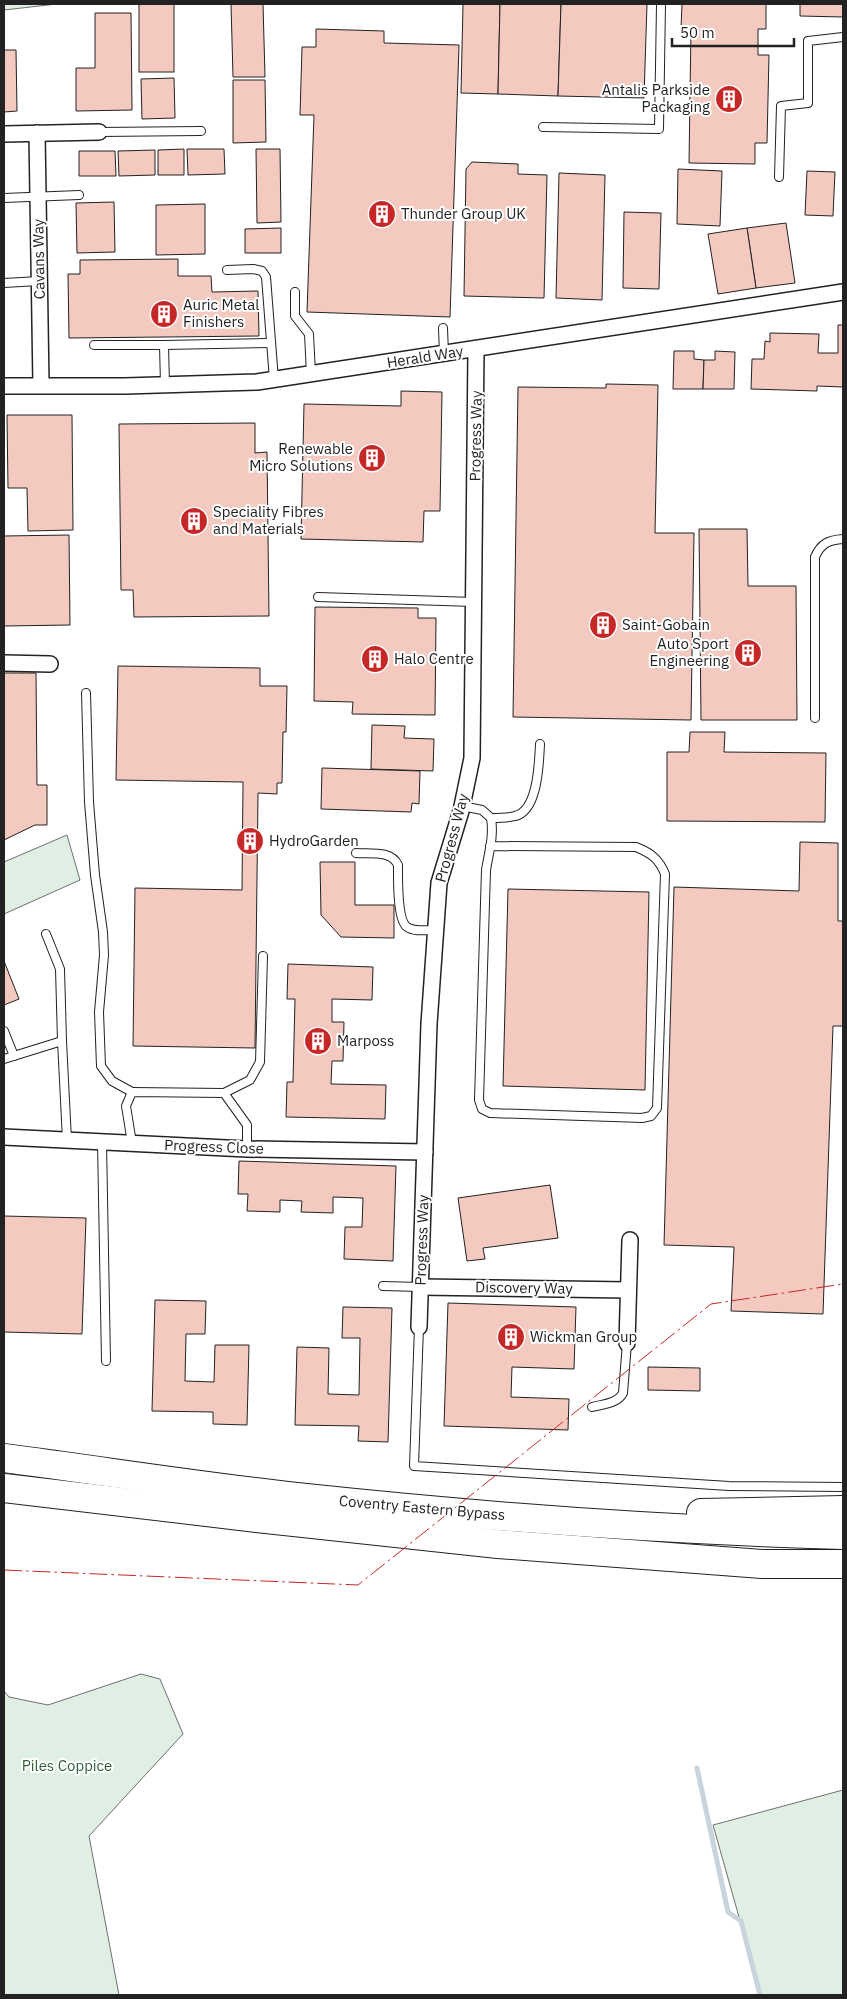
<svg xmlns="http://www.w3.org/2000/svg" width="847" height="1999" font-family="'IBM Plex Sans',sans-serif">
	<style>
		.green { fill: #e0efe3; stroke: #6f6f6f }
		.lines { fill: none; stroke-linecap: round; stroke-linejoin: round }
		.stream { stroke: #c7d3dd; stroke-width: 5 }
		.building { fill: #f3c9c0; stroke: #222 }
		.lane-casing { stroke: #222; stroke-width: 10 }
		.street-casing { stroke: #222; stroke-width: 18 }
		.highway-casing { stroke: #222; stroke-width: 30 }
		.lane { stroke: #fff; stroke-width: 8 }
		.street { stroke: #fff; stroke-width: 15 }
		.highway { stroke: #fff; stroke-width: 28 }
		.power { stroke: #c62828; stroke-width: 1; stroke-dasharray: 18 4 2.5 4; stroke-linecap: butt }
		.labels { text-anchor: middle; stroke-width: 4; stroke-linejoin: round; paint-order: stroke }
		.poi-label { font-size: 15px; fill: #222; stroke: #fff; text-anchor: start }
		.street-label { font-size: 15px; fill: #222; stroke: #fff }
		.park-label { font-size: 15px; fill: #2f5e38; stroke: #fff }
	</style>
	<rect width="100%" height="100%" fill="#fff"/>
	<g class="green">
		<path d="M4,4H57L4,10Z"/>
		<path d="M67,835L80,880L4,914V862Z"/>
		<path d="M141,1674L160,1679L183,1734L89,1836L119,1995H4V1691L9,1697L48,1705Z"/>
		<path d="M843,1790V1995H761L713,1825Z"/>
	</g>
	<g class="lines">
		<path class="stream" d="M697,1768L728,1912L741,1921L760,1995"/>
	</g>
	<g class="building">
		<rect x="139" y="4" width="35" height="68"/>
		<path d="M231,4H263L265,77H233Z"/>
		<path d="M463,4H500L498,94L461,93Z"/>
		<path d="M500,4H561L558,96L498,94Z"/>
		<path d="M561,4H647L644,98L558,96Z"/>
		<path d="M682,4H766V29H758V55H769L767,143H755V164L689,163L691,29L681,28Z"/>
		<path d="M800,4H843V17L800,16Z"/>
		<path d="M95,13H131L132,110L76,111V68H95Z"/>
		<path d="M316,29L384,31V43L459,45L450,317L307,312L314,115H300L302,47H316Z"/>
		<path d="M4,50H16L17,111L4,112Z"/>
		<path d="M174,78L175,118L142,119L141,79Z"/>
		<path d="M233,80H265L266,142L233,143Z"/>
		<path d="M184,149V175H158V150Z"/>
		<path d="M187,149H224L225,174L188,175Z"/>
		<path d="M256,149H280L281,222L257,223Z"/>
		<path d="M155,150V175L119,176L118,151Z"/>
		<path d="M79,151H115L116,176H79Z"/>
		<path d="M472,162L518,164V174L547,175L544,298L464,296L466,169Z"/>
		<path d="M678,169L722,171L720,226L677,224Z"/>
		<path d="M807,171L835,172L833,216L805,215Z"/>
		<path d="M559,173L605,175L602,300L556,298Z"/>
		<path d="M114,202L115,252L77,253L76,203Z"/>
		<path d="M205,204V254L156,255V205Z"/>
		<path d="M624,212L661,213L659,289L623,288Z"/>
		<path d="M786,223L795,283L756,288L747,228Z"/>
		<path d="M281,228V253H245V229Z"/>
		<path d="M747,228L756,288L718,294L708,234Z"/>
		<path d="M178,259V276H211L212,292L258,291L259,336L69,338L68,274H80V260Z"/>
		<path d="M838,325H843V387L817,386V391L751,389L752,359H764L765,341L770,342V333L819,334L818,353H838Z"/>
		<path d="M674,351H694V359L704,360L703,389H673Z"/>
		<path d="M715,351L735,352L734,389H703L704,360H715Z"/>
		<path d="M606,384L658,385L655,533H694L691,720L513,717L518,387L606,388Z"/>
		<path d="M401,391L442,392L440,511H424L423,542L301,539L304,404L401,406Z"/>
		<path d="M7,415H72L73,530L28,531L27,488H8Z"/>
		<path d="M255,423V453L267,452L269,616L134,617L133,590H121L119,424Z"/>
		<path d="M699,529H747L748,586H796L797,720H701Z"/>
		<path d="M69,535L70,625L4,626V536Z"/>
		<path d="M315,607L418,608V618H436L435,715L352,714L353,702L314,701Z"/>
		<path d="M118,666L260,668V686H287L286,732H283L282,783H277V794L258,793L255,1048L133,1046L135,888L242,890L243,782L116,780Z"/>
		<path d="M4,673H36L37,785H47V825H35L4,840Z"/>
		<path d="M372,725L405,726L404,738L434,739L433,771L371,769Z"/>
		<path d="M690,732H725L724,752L826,753L825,822L667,821V752H689Z"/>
		<path d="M322,768L420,771L419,804L412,803L411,812L321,809Z"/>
		<path d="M800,842L838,843V921H843V1026H833L823,1314L731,1311L734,1247L664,1245L674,887L799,891Z"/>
		<path d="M320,862H355V905H394V938L341,937L321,915Z"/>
		<path d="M508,889L649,892L645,1090L503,1086Z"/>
		<path d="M4,961L19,999L4,1005Z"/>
		<path d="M288,964L373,967L372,1000L332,999V1022H344L343,1061H332L331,1084L386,1085L385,1119L286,1117L287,1082H293L295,999H287Z"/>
		<path d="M239,1161L396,1166L393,1261L344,1259L345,1227H362L363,1198L333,1197V1213L301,1212L302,1201L280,1200V1212L247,1211L248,1194H238Z"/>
		<path d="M550,1185L558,1238L483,1248L485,1259L467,1261L458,1198Z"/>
		<path d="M4,1216L86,1218L82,1334L4,1332Z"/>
		<path d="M155,1300L206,1301L205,1334H186L185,1381L214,1382L215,1345H249L247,1425L213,1424V1412L152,1411Z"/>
		<path d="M448,1303L576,1307L574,1369L512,1367L511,1397L569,1399L568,1430L444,1426Z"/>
		<path d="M343,1307L392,1308L388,1442L358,1441L359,1426L295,1425L297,1347L329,1348L328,1394L359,1395L360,1338H342Z"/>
		<path d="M648,1367L700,1368V1391L648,1390Z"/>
	</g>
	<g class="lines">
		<g class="lane-casing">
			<g id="lane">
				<path d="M543,127L659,129L661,4"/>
				<path d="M99,132L201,131"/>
				<path d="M779,177L781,106L808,103V41L843,37"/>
				<path d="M4,198L79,195"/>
				<path d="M227,270L253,269L262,271L266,277L274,380"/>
				<path d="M4,283L39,281"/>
				<path d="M295,292V316L309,334L311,374"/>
				<path d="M443,328L444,354"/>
				<path d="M94,345H164"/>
				<path d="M165,385L164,345L271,343"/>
				<path d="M318,597L474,602"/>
				<path d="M86,693L89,802L95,875L103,932L104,955L99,1012L101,1066L112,1081L132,1092"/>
				<path d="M815,718V557C821,543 829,540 843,539"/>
				<path d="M462,806L482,810L491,818C494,836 489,852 486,870L479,1100L482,1109L490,1113L642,1118L651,1116L657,1108L665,874C659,859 651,853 636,847L490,846"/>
				<path d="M491,818C499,818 508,818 515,816C538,811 539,763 540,744"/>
				<path d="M356,853C371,854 391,850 398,865C398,878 397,920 407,927C414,932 427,930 435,930"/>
				<path d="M46,934L60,969L62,1041"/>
				<path d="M4,1031L14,1056"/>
				<path d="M4,1059L62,1041L67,1140"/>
				<path d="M224,1093L250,1080L260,1062L263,956"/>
				<path d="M102,1142L106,1361"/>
				<path d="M132,1143L126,1106L132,1092L224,1093L247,1125V1149"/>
				<path d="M383,1286L420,1287"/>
				<path d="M419,1327L414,1466L729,1486L843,1487"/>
				<path d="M592,1407C603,1404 617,1404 623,1393L627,1343"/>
			</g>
		</g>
		<g class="street-casing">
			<g id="street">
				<path d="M37,133L41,385"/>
				<path d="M4,134L99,132"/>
				<path d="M4,386H125L257,382L843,292"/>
				<path d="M4,663L50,664"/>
				<path d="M4,1137L247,1149L425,1152"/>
				<path d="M420,1287L628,1290"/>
				<path d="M419,1327L429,1024L439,883L461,811L472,758L476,349"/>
				<path d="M627,1343L630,1240"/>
			</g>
		</g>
		<g class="highway-casing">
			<g id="highway">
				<path d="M4,1458C104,1471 205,1487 306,1498C485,1517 664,1530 843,1535"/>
				<path d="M4,1488L257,1518L498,1544L762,1564H843"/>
				<path d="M701,1513L843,1510"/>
			</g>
		</g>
		<use href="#lane" class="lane"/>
		<use href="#street" class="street"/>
		<use href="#highway" class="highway"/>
		<path class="power" d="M4,1570L358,1585L711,1304L843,1284"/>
	</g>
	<defs>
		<g id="building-disc" transform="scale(1.4375)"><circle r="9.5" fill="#c62828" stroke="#fff"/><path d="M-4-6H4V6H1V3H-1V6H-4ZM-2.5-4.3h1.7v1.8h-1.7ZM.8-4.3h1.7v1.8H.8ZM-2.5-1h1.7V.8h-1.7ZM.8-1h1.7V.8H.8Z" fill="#fff"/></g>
	</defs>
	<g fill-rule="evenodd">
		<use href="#building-disc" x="729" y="99"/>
		<use href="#building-disc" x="382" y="214"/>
		<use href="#building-disc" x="164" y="314"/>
		<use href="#building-disc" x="372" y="458"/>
		<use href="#building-disc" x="194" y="521"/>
		<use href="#building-disc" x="603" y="625"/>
		<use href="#building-disc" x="748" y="653"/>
		<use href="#building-disc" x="375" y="659"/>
		<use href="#building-disc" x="250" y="841"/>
		<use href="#building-disc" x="318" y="1041"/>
		<use href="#building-disc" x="511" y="1337"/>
	</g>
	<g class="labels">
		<g class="poi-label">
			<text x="710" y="95" text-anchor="end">Antalis Parkside<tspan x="710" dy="17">Packaging</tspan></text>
			<text x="401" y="219">Thunder Group UK</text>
			<text x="183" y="310">Auric Metal<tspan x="183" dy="17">Finishers</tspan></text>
			<text x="353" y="454" text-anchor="end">Renewable<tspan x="353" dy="17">Micro Solutions</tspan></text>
			<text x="213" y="517">Speciality Fibres<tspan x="213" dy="17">and Materials</tspan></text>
			<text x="622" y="630">Saint-Gobain</text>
			<text x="729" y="649" text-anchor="end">Auto Sport<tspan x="729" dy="17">Engineering</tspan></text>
			<text x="394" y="664">Halo Centre</text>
			<text x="269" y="846">HydroGarden</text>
			<text x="337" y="1046">Marposs</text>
			<text x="530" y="1342">Wickman Group</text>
		</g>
		<g class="street-label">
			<text transform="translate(39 259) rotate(-91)" y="5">Cavans Way</text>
			<text transform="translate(425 357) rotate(-9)" y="5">Herald Way</text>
			<text transform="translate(476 436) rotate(-89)" y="5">Progress Way</text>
			<text transform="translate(452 838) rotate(-75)" y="5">Progress Way</text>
			<text transform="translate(214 1147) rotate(2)" y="5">Progress Close</text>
			<text transform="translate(422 1240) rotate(-88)" y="5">Progress Way</text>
			<text transform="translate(524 1288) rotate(1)" y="5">Discovery Way</text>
			<text transform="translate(422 1508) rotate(5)" y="5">Coventry Eastern Bypass</text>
		</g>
		<g class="park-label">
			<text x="67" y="1771">Piles Coppice</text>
		</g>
	</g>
	<rect width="847" height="1999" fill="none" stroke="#222222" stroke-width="10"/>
	<path d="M672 38v8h122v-8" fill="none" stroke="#222222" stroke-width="2.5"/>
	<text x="680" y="38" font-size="15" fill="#222222" stroke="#ffffff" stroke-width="4" paint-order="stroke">50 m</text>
</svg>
